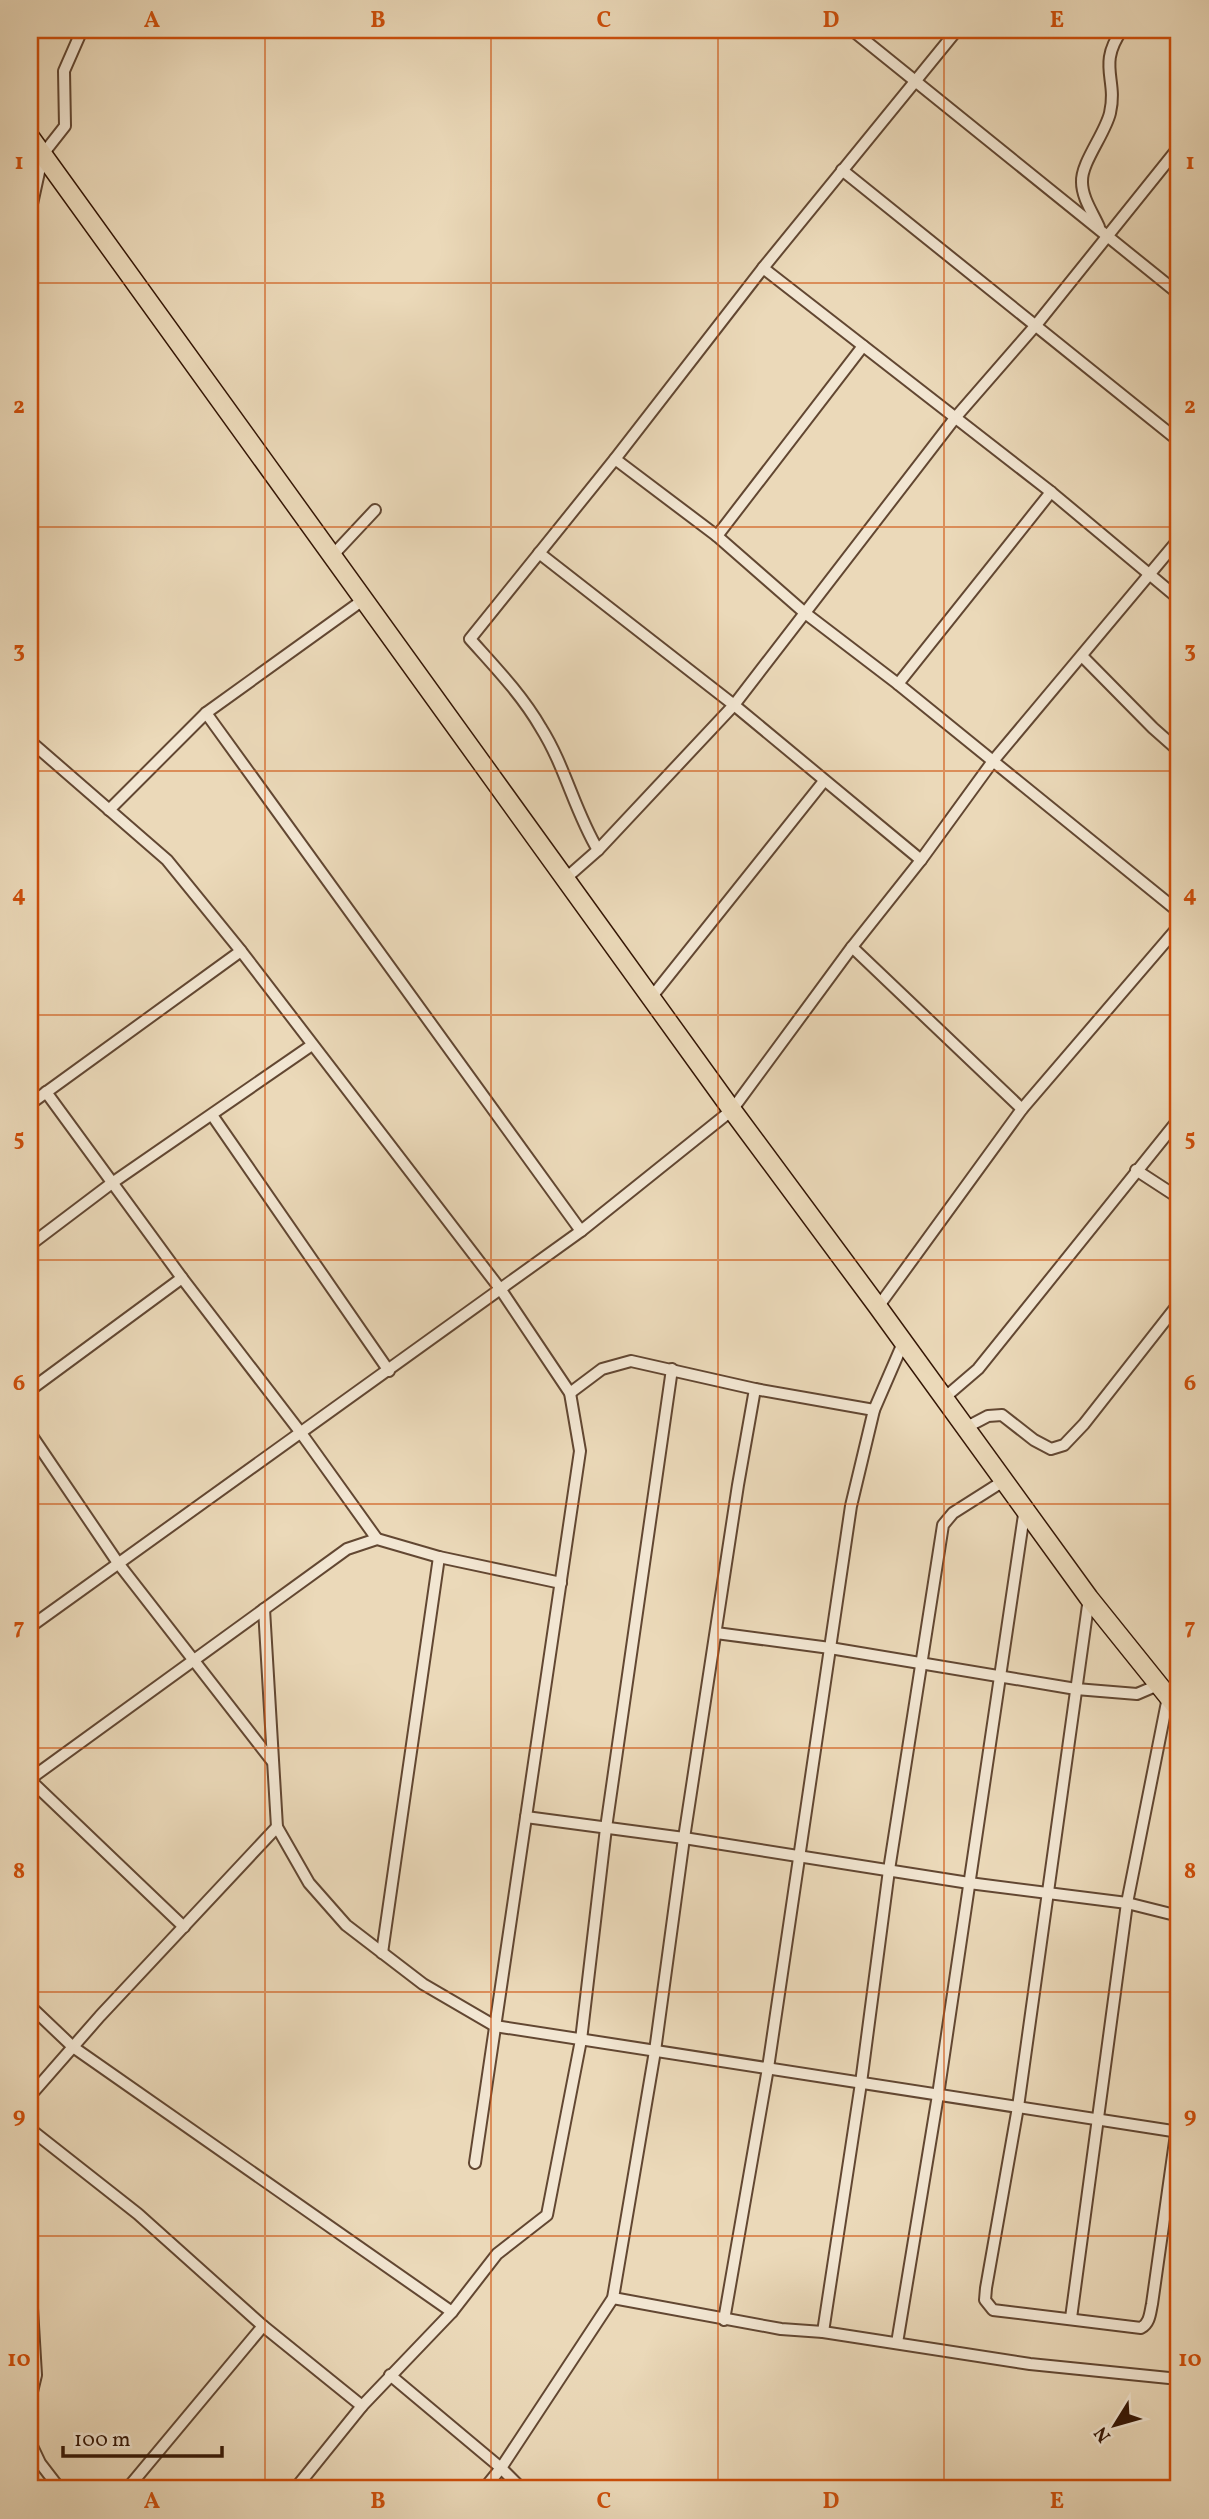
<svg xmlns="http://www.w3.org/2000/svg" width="1209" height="2519" font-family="Vollkorn,serif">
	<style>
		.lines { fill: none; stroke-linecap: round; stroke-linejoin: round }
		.minor-casing { stroke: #624732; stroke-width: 14 }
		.primary-casing { stroke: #341605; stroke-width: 21 }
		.minor { stroke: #f2e6d2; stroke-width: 10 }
		.primary { stroke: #ebd9b9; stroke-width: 18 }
		.grid { fill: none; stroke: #cd4f0b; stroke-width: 2; stroke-opacity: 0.55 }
		.neatline { fill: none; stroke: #cd4f0b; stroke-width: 2.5 }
		.grid-label { font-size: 23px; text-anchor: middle; font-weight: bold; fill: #cd4f0b }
	</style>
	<rect width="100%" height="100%" fill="#ebd9b9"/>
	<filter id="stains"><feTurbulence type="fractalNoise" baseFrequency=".00286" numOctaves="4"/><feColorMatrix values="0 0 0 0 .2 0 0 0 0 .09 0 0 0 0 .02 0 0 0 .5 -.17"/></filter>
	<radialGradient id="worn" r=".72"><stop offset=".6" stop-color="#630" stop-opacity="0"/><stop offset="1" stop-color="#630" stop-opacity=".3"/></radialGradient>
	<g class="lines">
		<g class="minor-casing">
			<g id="minor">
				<path d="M852,30L1179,294"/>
				<path d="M842,170L1179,441"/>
				<path d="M30,213L43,154L65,126L64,71L82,30"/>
				<path d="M1099,227C1093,213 1082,198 1082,182C1081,163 1105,134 1110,113C1118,79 1097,65 1122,30"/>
				<path d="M763,268L1051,492L1179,599"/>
				<path d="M615,459L717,536L805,613L898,684L1179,912"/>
				<path d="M717,536L863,346"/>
				<path d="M539,553L734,705L921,860"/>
				<path d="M331,557L375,510"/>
				<path d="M1082,656L1153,728L1179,751"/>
				<path d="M898,684L1051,492"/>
				<path d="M206,713L581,1231"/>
				<path d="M30,741L167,860L241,951L501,1290L570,1393L580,1451L475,2163"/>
				<path d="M109,810L206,713L363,600"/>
				<path d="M598,850C575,812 565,766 541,728C522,695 495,667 470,639L615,459L763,268L957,30"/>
				<path d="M565,879L598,850L734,705L955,418L1036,325L1179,147"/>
				<path d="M852,947L1022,1109"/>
				<path d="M650,999L824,781"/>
				<path d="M46,1092L182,1278L301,1433L377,1539"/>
				<path d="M30,1104L241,951"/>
				<path d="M212,1115L389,1371"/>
				<path d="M1136,1170L1179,1198"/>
				<path d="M30,1245L112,1183L312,1045"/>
				<path d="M878,1307L1022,1109L1179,926"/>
				<path d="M30,1390L182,1278"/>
				<path d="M570,1393L602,1369L631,1361L755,1389L874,1410"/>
				<path d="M943,1399L978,1369L1179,1119"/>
				<path d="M965,1428L988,1416L1002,1415L1034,1440L1051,1449L1064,1445L1084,1424L1179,1303"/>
				<path d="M30,1433L118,1563L272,1761"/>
				<path d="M1089,1598L1018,2107L986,2288L985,2300L993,2310L1141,2328C1150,2323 1150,2313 1152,2304L1179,2113"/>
				<path d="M264,1609L277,1827L309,1883L346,1925L423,1984L495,2026L1179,2132"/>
				<path d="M30,1627L581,1231L732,1110L852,947L921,860L993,761L1179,539"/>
				<path d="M716,1633L830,1648L1076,1689L1137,1694L1158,1685"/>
				<path d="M30,1779L347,1549L377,1539L439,1557L561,1583"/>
				<path d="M30,1780L184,1927"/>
				<path d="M526,1817L684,1838L969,1883L1127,1903L1179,1916"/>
				<path d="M382,1953L439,1557"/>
				<path d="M30,2006L73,2047L452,2312"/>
				<path d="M30,2096L100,2016L277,1827"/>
				<path d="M30,2129L138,2214L263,2326L362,2406"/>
				<path d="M30,2275L36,2375L30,2400"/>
				<path d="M613,2298L781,2329L823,2332L1030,2364L1179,2379"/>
				<path d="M1071,2318L1127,1903L1168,1697"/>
				<path d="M724,2320L768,2068L851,1506L874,1410L903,1343"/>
				<path d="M823,2332L861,2083L889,1870L943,1525L953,1513L1005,1480"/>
				<path d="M897,2343L938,2095L1025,1508"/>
				<path d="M390,2375L501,2468L522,2489"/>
				<path d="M30,2442L40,2463L60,2489"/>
				<path d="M127,2489L263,2326"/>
				<path d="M295,2489L362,2406L452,2312L497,2254L547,2215L581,2040L606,1828L672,1369"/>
				<path d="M484,2489L501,2468L613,2298L655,2051L684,1838L738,1485L755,1389"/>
			</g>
		</g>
		<g class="primary-casing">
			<path id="primary" d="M30,137L732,1110L878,1307L1089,1598L1179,1710"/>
		</g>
		<use href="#minor" class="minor"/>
		<use href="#primary" class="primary"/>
	</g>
	<path class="grid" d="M265,30V2489M491,30V2489M718,30V2489M944,30V2489M30,283H1179M30,527H1179M30,771H1179M30,1015H1179M30,1260H1179M30,1504H1179M30,1748H1179M30,1992H1179M30,2236H1179"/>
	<rect width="1209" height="2519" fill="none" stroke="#ebd9b9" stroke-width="77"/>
	<g transform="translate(1115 2425) rotate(233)" stroke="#f2e6d2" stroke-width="5" paint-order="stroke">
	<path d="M0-5L12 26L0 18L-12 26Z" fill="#341605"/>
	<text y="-10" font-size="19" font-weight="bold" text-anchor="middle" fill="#341605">N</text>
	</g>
	<path d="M63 2446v10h159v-10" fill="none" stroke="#341605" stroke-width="3.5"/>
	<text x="74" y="2446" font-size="21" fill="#341605" stroke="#f2e6d2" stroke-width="5" paint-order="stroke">100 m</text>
	<rect x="38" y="38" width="1132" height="2442" class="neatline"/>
	<g class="grid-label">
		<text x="152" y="27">A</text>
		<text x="378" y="27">B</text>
		<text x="604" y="27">C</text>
		<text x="831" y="27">D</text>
		<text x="1057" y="27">E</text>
		<text x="19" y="169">1</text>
		<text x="1190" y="169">1</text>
		<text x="19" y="413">2</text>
		<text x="1190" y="413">2</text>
		<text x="19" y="657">3</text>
		<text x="1190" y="657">3</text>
		<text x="19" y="901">4</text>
		<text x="1190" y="901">4</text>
		<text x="19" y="1145">5</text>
		<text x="1190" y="1145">5</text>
		<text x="19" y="1390">6</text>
		<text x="1190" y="1390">6</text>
		<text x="19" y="1634">7</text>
		<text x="1190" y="1634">7</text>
		<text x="19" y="1878">8</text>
		<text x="1190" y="1878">8</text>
		<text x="19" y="2122">9</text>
		<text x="1190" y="2122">9</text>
		<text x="19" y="2366">10</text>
		<text x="1190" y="2366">10</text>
		<text x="152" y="2508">A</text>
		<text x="378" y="2508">B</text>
		<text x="604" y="2508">C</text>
		<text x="831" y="2508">D</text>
		<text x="1057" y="2508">E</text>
	</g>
	<rect width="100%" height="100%" filter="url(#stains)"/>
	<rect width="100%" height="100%" fill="url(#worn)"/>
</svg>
